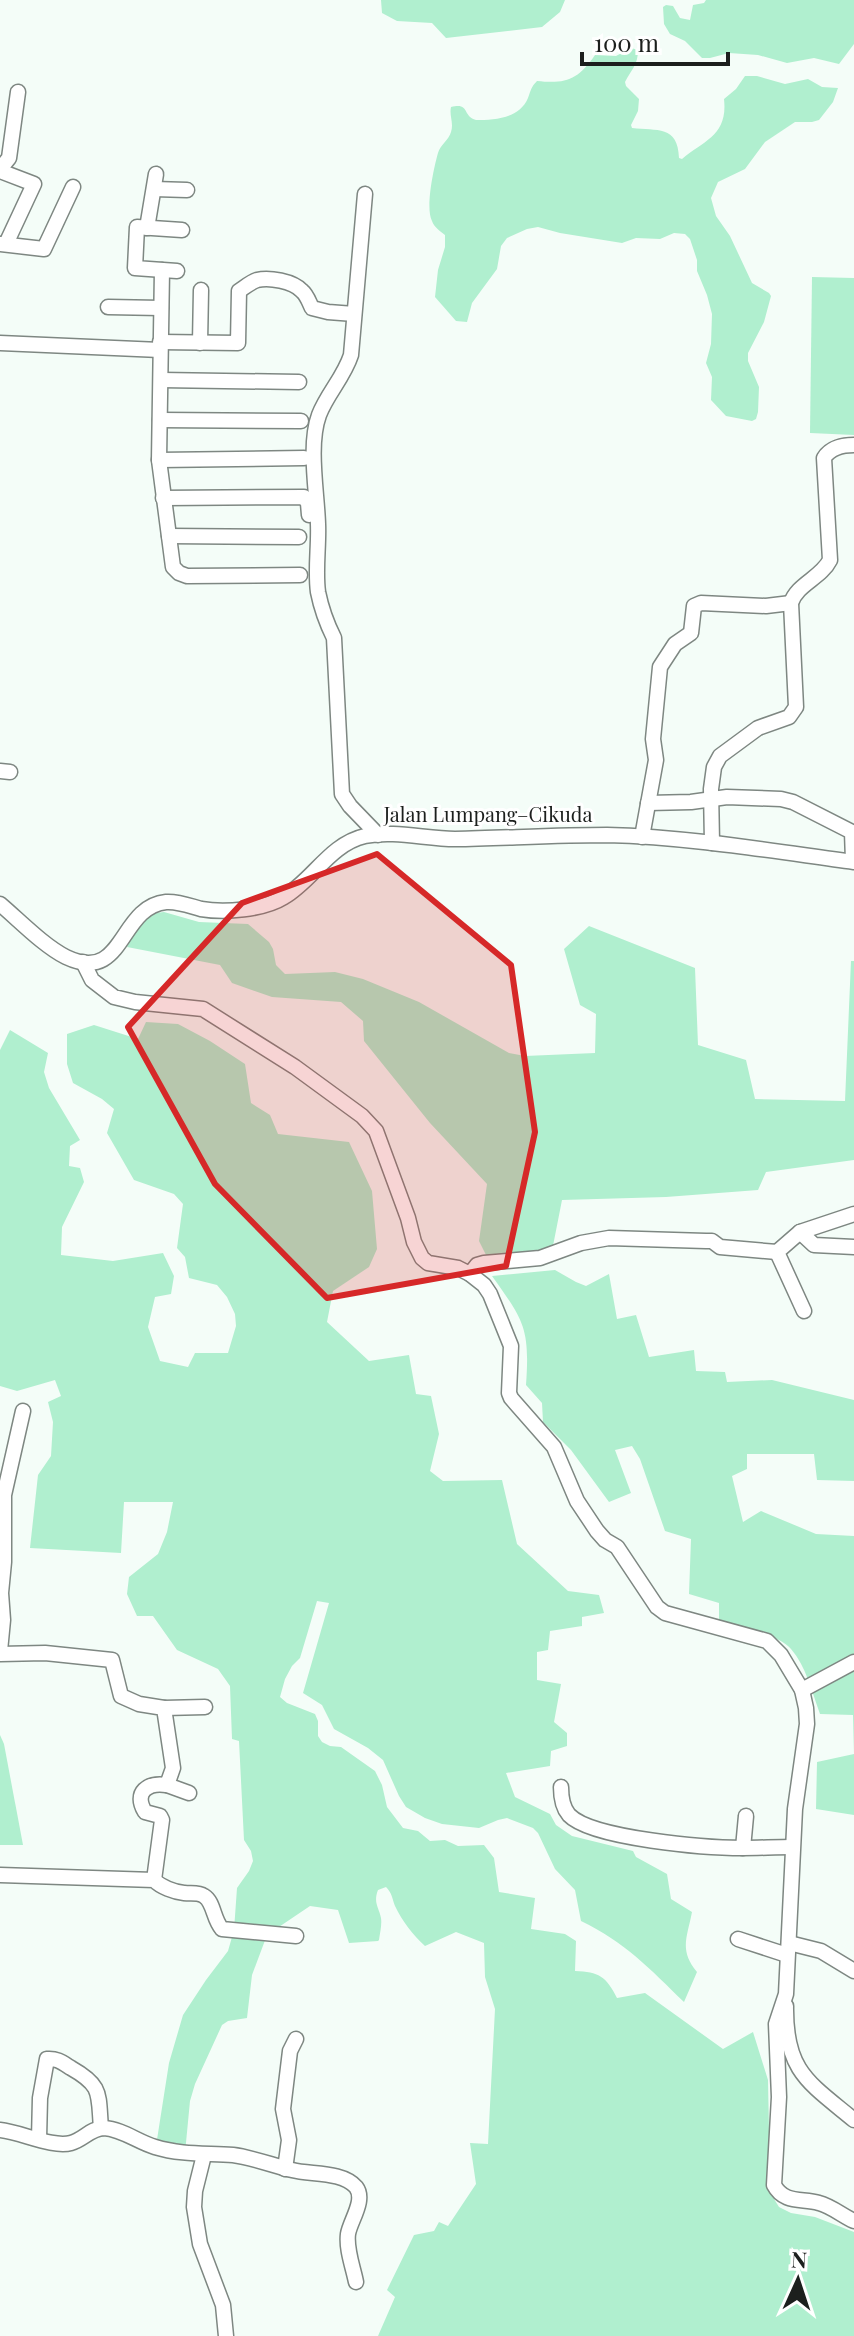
<svg xmlns="http://www.w3.org/2000/svg" width="854" height="2336" font-family="'Playfair Display',serif">
	<style>
		.green { fill: #b0efcf }
		.lines { fill: none; stroke-linecap: round; stroke-linejoin: round }
		.minor-casing { stroke: #7e8782; stroke-width: 17 }
		.minor { stroke: #fff; stroke-width: 14 }
		.marked { fill: #d62828; fill-opacity: 0.2; stroke: #d62828; stroke-width: 6; stroke-linejoin: round }
		.labels { text-anchor: middle; stroke-width: 6; stroke-linejoin: round; paint-order: stroke }
		.street-label { font-size: 20px; fill: #1c1f1d; stroke: #fff }
	</style>
	<rect width="100%" height="100%" fill="#f4fdf8"/>
	<g class="green">
		<path d="M381,0H565L560,12L542,27L446,38L432,23L397,21L382,13Z"/>
		<path d="M706,0H854V44L839,64L814,58L787,63L758,55L729,53L710,58H702L685,41L670,34L664,24L663,7L666,5L673,6L680,18L690,20L693,5L704,3Z"/>
		<path d="M631,48L638,50C638,65 631,70 625,82L626,86L639,99L638,111L631,125L632,128C657,131 678,125 679,158L682,159C705,140 728,135 724,99L736,89L745,76H757L785,84L808,79L822,87L838,88L833,102L819,120L812,122H795L765,142L745,169L718,182L711,198L716,216L730,236L752,283L769,293L771,296L764,322L748,353V361L759,387L758,412L756,419L752,421L726,416L711,400L712,377L706,363L711,344L712,314L707,295L697,271V260L690,239L685,234L674,233L660,239L636,238L622,243L560,233L538,227L527,229L507,238L501,246L497,269L472,303L467,322L456,321L435,297L438,270L445,247V235C440,231 434,227 432,221C425,208 434,167 438,153C440,145 449,140 451,132C454,123 449,116 451,107C470,102 462,116 476,120C494,120 519,119 528,98C531,90 531,87 537,81C566,84 578,80 595,55L616,56Z"/>
		<path d="M812,277L854,278V435L810,433Z"/>
		<path d="M164,912L199,922L248,924L269,942L273,949L276,965L285,974L335,972L363,979L419,1002L509,1053L525,1056L595,1053L596,1014L580,1005L564,949L589,926L695,968L698,1045L746,1060L755,1099L845,1101L851,961H854V1160L766,1172L758,1190L666,1197L562,1200L551,1256L490,1263L479,1241L487,1184L430,1123L364,1041L363,1021L341,1002L272,997L232,983L220,965L127,947C137,928 140,914 164,912Z"/>
		<path d="M146,1022L178,1024L210,1041L245,1064L251,1103L270,1115L278,1134L349,1142L372,1191L377,1249L369,1267L333,1291L327,1322L369,1361L409,1355L416,1394L431,1396L439,1434L430,1471L443,1481L502,1480L517,1544L568,1591L599,1595L604,1613L582,1617V1626L550,1631L548,1650L537,1652V1680L561,1684L554,1722L567,1733V1746L551,1751L550,1766L506,1773L515,1797L550,1814L556,1825L572,1836L633,1851L636,1857L667,1874L671,1899L692,1912C687,1938 679,1950 697,1972L684,2002C650,1969 625,1942 581,1921L575,1890L555,1869L538,1833L533,1828L507,1818L498,1820L479,1828L442,1824L425,1818L406,1807L399,1796L383,1760L368,1748L334,1729L322,1705L303,1693L329,1603L317,1601L300,1658L292,1666L285,1679L280,1697L287,1703L315,1714L318,1721V1736L322,1742L330,1746L341,1747L375,1771L382,1785L387,1807L403,1828L418,1831L430,1841L445,1840L458,1846L484,1845L494,1858L499,1892L535,1898L531,1929L565,1934L576,1941L575,1971C599,1972 606,1976 617,1998L645,1993L723,2049L753,2032L768,2080L770,2182L774,2199L779,2207L791,2213L815,2217L854,2232V2336H378L395,2297L387,2290L414,2235L434,2231L439,2222L448,2226L476,2184L470,2143L488,2144L495,2009L485,1977L484,1943L456,1932L425,1946C413,1935 402,1921 395,1906C392,1898 392,1893 386,1887L378,1890C373,1903 379,1907 381,1918C382,1925 380,1933 379,1940L378,1941L349,1943L338,1910L310,1906L267,1935L252,1975L247,2018L228,2021L222,2025L195,2084L190,2101L185,2153L156,2146L169,2063L183,2015L206,1980L228,1951L234,1930L237,1888L249,1871L253,1861L251,1851L244,1840L239,1741L232,1739L230,1686L218,1669L177,1650L153,1616H137L127,1594L129,1577L158,1554L167,1532L173,1502H124L121,1553L30,1548L38,1475L51,1456L53,1422L48,1402L61,1396L55,1380L17,1391L0,1386V1050L10,1030L48,1053L44,1072L49,1088L80,1140L70,1146L69,1166L80,1168L84,1182L62,1227L61,1255L113,1261L163,1253L174,1276L171,1294L155,1297L148,1327L160,1361L188,1367L195,1353H228L236,1326L235,1314L227,1297L217,1285L189,1278L185,1257L177,1248L183,1204L174,1194L134,1180L107,1133L114,1109L102,1099L73,1083L67,1064V1034L94,1025L138,1039Z"/>
		<path d="M555,1270L576,1282L586,1286L609,1274L617,1319L636,1315L649,1357L694,1350L696,1371L725,1372L727,1382L772,1380L854,1400V1481L817,1480L814,1454H747V1469L732,1476L743,1522L761,1511L816,1534L854,1536V1815L816,1809L817,1762L854,1754L853,1715L820,1714C812,1692 806,1666 791,1649C778,1634 738,1626 719,1620V1603L689,1594L691,1539L665,1531L640,1459L632,1446L615,1450L631,1493L609,1502L571,1450L543,1422L542,1403L526,1385C530,1328 524,1321 492,1276Z"/>
		<path d="M0,1735L4,1744L23,1845H0Z"/>
	</g>
	<g class="lines">
		<g class="minor-casing">
			<g id="minor">
				<path d="M0,169L9,158L18,92"/>
				<path d="M0,171L34,184L6,244"/>
				<path d="M154,189L187,190"/>
				<path d="M365,194L351,355C344,377 327,394 319,415C308,445 317,492 318,524C319,546 315,570 318,592C321,607 327,624 334,638L342,794L350,806L378,835"/>
				<path d="M147,228L156,174"/>
				<path d="M0,244L44,249L73,187"/>
				<path d="M162,270L159,460L173,567L179,573L187,576L300,575"/>
				<path d="M177,271L135,268L137,227L182,230"/>
				<path d="M108,307L161,308"/>
				<path d="M160,342L238,343L239,291C245,287 251,282 257,280C269,277 293,281 302,291C307,295 309,302 312,308L328,312L354,314"/>
				<path d="M0,343L160,350"/>
				<path d="M200,343L201,290"/>
				<path d="M161,380L299,382"/>
				<path d="M160,420L301,421"/>
				<path d="M159,460L304,458"/>
				<path d="M163,498L304,497L308,503L309,515"/>
				<path d="M169,536L299,537"/>
				<path d="M0,771L10,772"/>
				<path d="M648,803L691,802L727,797L781,799L793,802L852,832L853,861"/>
				<path d="M642,837L656,760L653,739L660,667L675,644L691,633L694,606L701,603L766,606L791,603"/>
				<path d="M712,843L711,789L714,767L720,756L758,728L789,717L796,707L791,603C797,584 821,578 830,560L824,458C830,448 843,445 854,445"/>
				<path d="M0,904C20,921 44,946 66,957C125,985 118,907 166,902C178,901 190,906 201,909C225,913 263,910 284,897C313,880 330,844 365,836C394,830 426,839 455,839C506,838 557,835 607,835C689,837 772,851 854,862"/>
				<path d="M83,962L92,980L114,997L135,1002L203,1009L295,1067L362,1116L376,1131L408,1218L414,1242L422,1258L428,1263L458,1268L470,1274L484,1285L490,1294L511,1346L509,1393L511,1398L554,1447L577,1501L597,1531L605,1540L617,1547L657,1607L665,1613L767,1641L781,1655L802,1690L806,1708L807,1724L795,1809L786,1994L776,2024L779,2097L774,2185C784,2204 802,2198 819,2203C831,2206 843,2216 854,2221"/>
				<path d="M800,1232L814,1245L854,1247"/>
				<path d="M470,1274L477,1265L484,1263L540,1258L581,1243L609,1238L706,1241H712L720,1247L777,1252"/>
				<path d="M804,1311L777,1252L800,1232L854,1214"/>
				<path d="M0,1651L3,1620L1,1593L4,1562V1495L23,1411"/>
				<path d="M0,1654L45,1653L112,1660L121,1696L139,1704L164,1708L173,1768L167,1785C148,1782 133,1792 145,1812L160,1816L162,1820L154,1880"/>
				<path d="M802,1690L854,1662"/>
				<path d="M164,1708L205,1707"/>
				<path d="M167,1785L189,1793"/>
				<path d="M561,1787C561,1797 562,1807 569,1815C592,1839 708,1848 743,1848C759,1848 776,1847 792,1847"/>
				<path d="M743,1848L746,1816"/>
				<path d="M0,1875L154,1880C161,1887 174,1892 184,1893C191,1894 198,1892 204,1896C214,1902 213,1919 222,1929L296,1936"/>
				<path d="M738,1939L787,1955"/>
				<path d="M789,1943L821,1951L854,1971"/>
				<path d="M786,2006C785,2071 808,2082 854,2120"/>
				<path d="M0,2130C21,2132 52,2148 71,2143C83,2140 91,2128 104,2128C122,2129 138,2142 155,2147C181,2155 207,2153 233,2155C250,2157 275,2166 292,2170C311,2175 342,2171 356,2187C366,2200 350,2221 348,2234C346,2249 353,2267 356,2282"/>
				<path d="M39,2139L40,2098L47,2059C57,2058 63,2063 71,2068C103,2086 98,2094 101,2128"/>
				<path d="M204,2155L195,2191L194,2207L200,2244L223,2305L226,2336"/>
				<path d="M285,2169L289,2140L283,2109L290,2051L296,2039"/>
			</g>
		</g>
		<use href="#minor" class="minor"/>
	</g>
	<path class="marked" d="M377,854L511,965L535,1132L506,1266L327,1298L215,1184L128,1027L242,903Z"/>
	<g class="labels">
		<g class="street-label">
			<text x="488" y="822">Jalan Lumpang–Cikuda</text>
		</g>
	</g>
	<g transform="translate(798 2280) rotate(3)" stroke="#ffffff" stroke-width="6" paint-order="stroke">
	<path d="M0-6L14 30L0 20L-14 30Z" fill="#1c1f1d"/>
	<text y="-12" font-size="22" font-weight="bold" text-anchor="middle" fill="#1c1f1d">N</text>
	</g>
	<path d="M582 52v12h146v-12" fill="none" stroke="#1c1f1d" stroke-width="4"/>
	<text x="594" y="52" font-size="24" fill="#1c1f1d" stroke="#ffffff" stroke-width="6" paint-order="stroke">100 m</text>
</svg>
